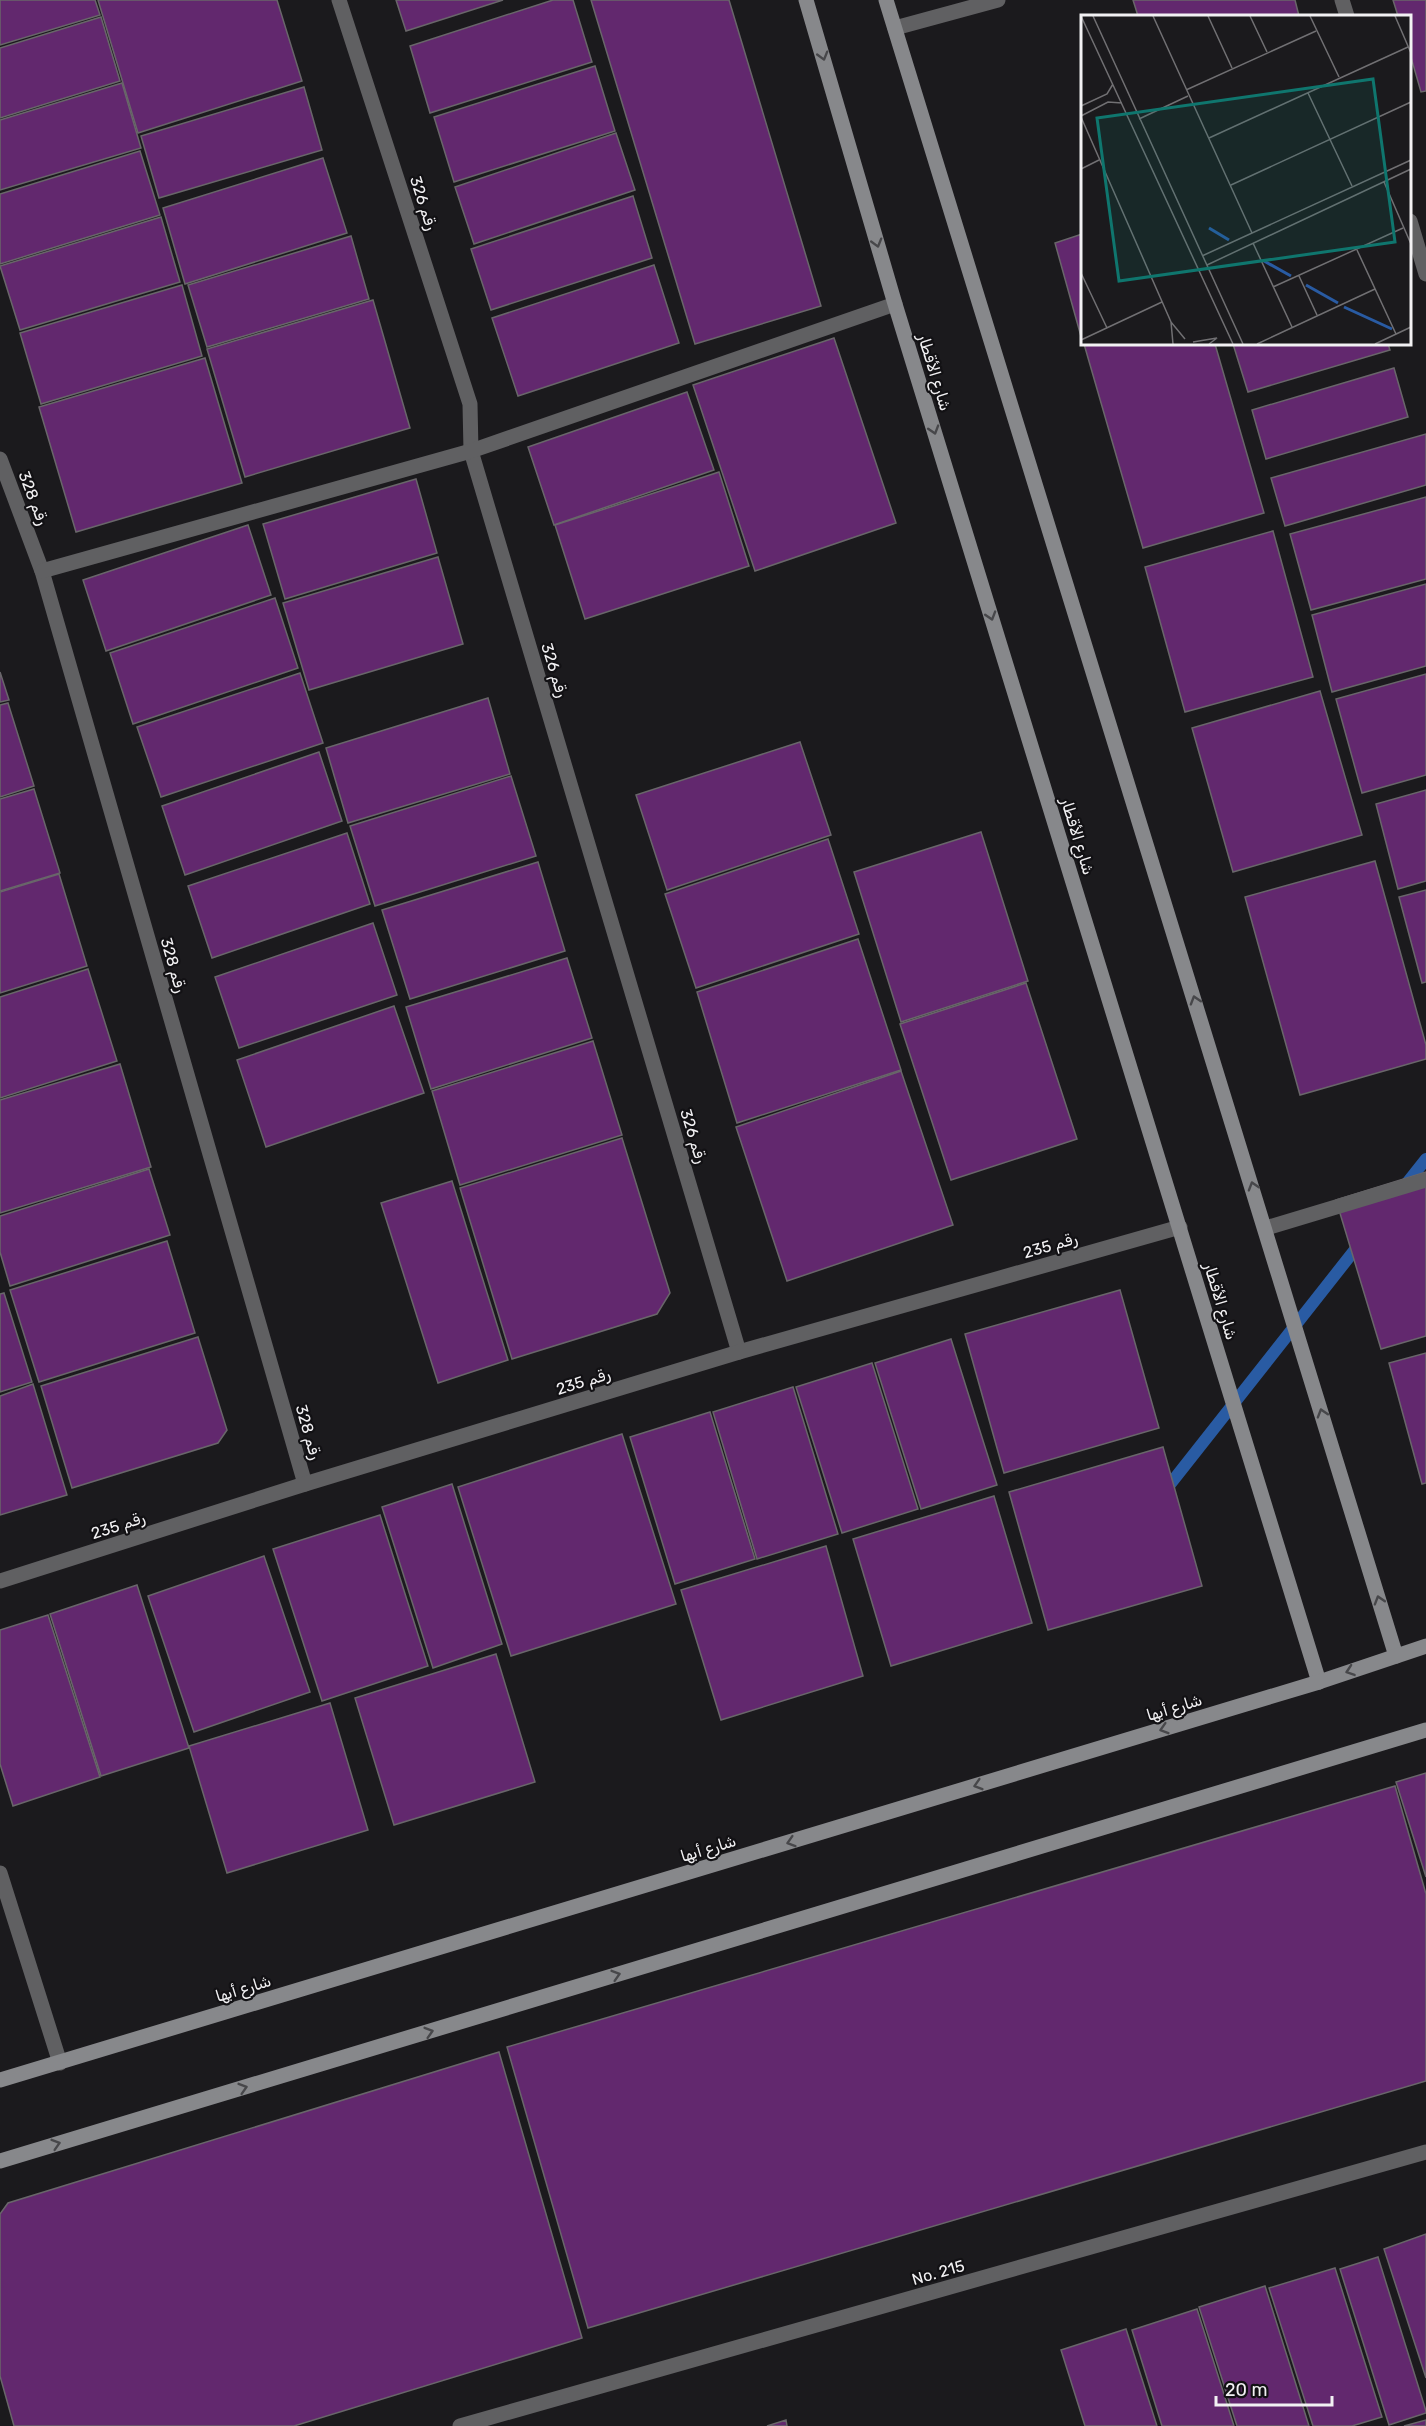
<svg xmlns="http://www.w3.org/2000/svg" width="1426" height="2426" font-family="Rubik,Cairo,sans-serif">
	<style>
		.lines { fill: none; stroke-linecap: round; stroke-linejoin: round }
		.stream { stroke: #295ba3; stroke-width: 12 }
		.building { fill: #62286e; stroke: #69666a; stroke-width: 1.5 }
		.street { stroke: #606062; stroke-width: 15 }
		.secondary { stroke: #87888b; stroke-width: 15 }
		.oneway { stroke: #47474a }
		.labels { text-anchor: middle; stroke-width: 4.5; stroke-linejoin: round; paint-order: stroke }
		.street-label { font-size: 16px; fill: #f2f1f3; stroke: #121114 }
		.inset-river { fill: none; stroke: #295ba3; stroke-width: 3 }
		.inset-road { fill: none; stroke: #717073; stroke-width: 1.5 }
		.view { fill: #0f766e; fill-opacity: 0.15; stroke: #0f766e; stroke-width: 3 }
		.inset-edge { fill: none; stroke: #f2f1f3; stroke-width: 3 }
	</style>
	<rect width="100%" height="100%" fill="#1b1a1d"/>
	<g class="lines">
		<g class="stream">
			<path d="M1403,1188L1426,1159"/>
			<path d="M1164,1492L1361,1242"/>
		</g>
	</g>
	<g class="building">
		<path d="M0,0H95L100,15L0,45Z"/>
		<path d="M98,0H277L302,81L138,133Z"/>
		<path d="M396,0H503L406,31Z"/>
		<path d="M553,0H573L592,62L430,113L410,46Z"/>
		<path d="M591,0H729L821,306L695,344Z"/>
		<path d="M1133,0H1295L1299,16H1138Z"/>
		<path d="M1393,0H1426V91L1421,92L1410,54V16H1398Z"/>
		<path d="M101,17L120,81L0,118V48Z"/>
		<path d="M595,66L615,131L454,182L434,117Z"/>
		<path d="M122,83L141,148L0,190V120Z"/>
		<path d="M304,87L322,150L159,198L141,136Z"/>
		<path d="M616,133L635,190L474,244L455,187Z"/>
		<path d="M140,151L160,215L0,264V194Z"/>
		<path d="M323,158L347,233L185,284L163,208Z"/>
		<path d="M633,196L652,258L491,310L471,249Z"/>
		<path d="M161,217L180,282L20,330L0,266Z"/>
		<path d="M1082,234V340L1055,243Z"/>
		<path d="M351,236L369,299L207,347L188,285Z"/>
		<path d="M654,265L679,343L518,396L492,318Z"/>
		<path d="M182,285L202,356L41,404L20,333Z"/>
		<path d="M373,300L410,428L245,477L207,349Z"/>
		<path d="M834,338L896,523L755,571L693,385Z"/>
		<path d="M1084,344H1215L1264,513L1143,548Z"/>
		<path d="M1233,344H1388L1390,350L1248,392Z"/>
		<path d="M205,358L242,483L76,532L39,407Z"/>
		<path d="M1394,368L1408,417L1266,459L1252,410Z"/>
		<path d="M687,392L714,470L554,525L528,447Z"/>
		<path d="M1426,434V485L1285,526L1271,478Z"/>
		<path d="M719,472L749,566L585,619L555,525Z"/>
		<path d="M416,479L437,553L285,599L263,524Z"/>
		<path d="M1426,497V579L1311,610L1290,534Z"/>
		<path d="M248,525L271,595L106,651L83,580Z"/>
		<path d="M1273,531L1313,677L1185,712L1145,567Z"/>
		<path d="M438,557L463,644L309,690L283,603Z"/>
		<path d="M1426,584V666L1332,692L1312,615Z"/>
		<path d="M275,598L298,668L133,724L110,653Z"/>
		<path d="M0,672L9,700L0,702Z"/>
		<path d="M300,673L323,743L161,797L137,727Z"/>
		<path d="M1426,674V775L1362,793L1336,699Z"/>
		<path d="M1320,691L1362,835L1233,872L1192,728Z"/>
		<path d="M488,698L510,774L348,823L326,748Z"/>
		<path d="M8,703L34,786L0,797V705Z"/>
		<path d="M800,742L831,835L667,890L636,795Z"/>
		<path d="M319,752L342,821L185,875L162,806Z"/>
		<path d="M511,776L536,856L375,906L350,826Z"/>
		<path d="M34,789L60,873L0,891V799Z"/>
		<path d="M1426,790V881L1398,889L1376,804Z"/>
		<path d="M981,832L1028,981L901,1022L854,872Z"/>
		<path d="M347,833L370,904L212,958L188,886Z"/>
		<path d="M828,839L859,934L696,988L665,894Z"/>
		<path d="M1375,861L1426,1045V1059L1300,1095L1245,897Z"/>
		<path d="M538,862L565,951L410,999L382,910Z"/>
		<path d="M59,874L87,966L0,993V892Z"/>
		<path d="M1426,890V982L1422,983L1399,897Z"/>
		<path d="M373,923L397,995L239,1048L215,977Z"/>
		<path d="M858,939L901,1070L737,1123L697,992Z"/>
		<path d="M567,958L592,1038L431,1089L406,1007Z"/>
		<path d="M88,969L117,1061L0,1098V997Z"/>
		<path d="M1026,983L1077,1139L951,1180L900,1024Z"/>
		<path d="M394,1006L424,1093L266,1147L237,1060Z"/>
		<path d="M593,1041L622,1135L460,1185L432,1091Z"/>
		<path d="M120,1064L151,1167L0,1213V1100Z"/>
		<path d="M901,1071L953,1225L787,1281L736,1127Z"/>
		<path d="M622,1138L670,1293L657,1314L512,1359L460,1188Z"/>
		<path d="M149,1169L170,1235L10,1286L0,1252V1216Z"/>
		<path d="M1426,1172V1336L1381,1349L1336,1200Z"/>
		<path d="M452,1181L508,1360L438,1383L381,1203Z"/>
		<path d="M167,1241L195,1333L39,1382L10,1290Z"/>
		<path d="M1120,1290L1159,1428L1004,1473L965,1334Z"/>
		<path d="M4,1293L32,1382L0,1392V1294Z"/>
		<path d="M198,1337L227,1430L218,1443L72,1488L41,1386Z"/>
		<path d="M951,1339L997,1485L921,1509L875,1363Z"/>
		<path d="M1426,1353V1483L1422,1484L1389,1363Z"/>
		<path d="M872,1363L918,1509L842,1533L796,1387Z"/>
		<path d="M33,1384L67,1495L0,1515V1396Z"/>
		<path d="M793,1387L838,1534L757,1559L713,1412Z"/>
		<path d="M710,1412L755,1559L675,1584L630,1437Z"/>
		<path d="M622,1434L676,1604L511,1656L458,1487Z"/>
		<path d="M1163,1447L1202,1586L1048,1630L1009,1492Z"/>
		<path d="M452,1484L502,1644L433,1668L382,1507Z"/>
		<path d="M994,1496L1032,1623L891,1666L853,1539Z"/>
		<path d="M380,1515L428,1666L322,1701L273,1549Z"/>
		<path d="M826,1546L863,1676L721,1720L681,1590Z"/>
		<path d="M264,1556L310,1692L194,1732L148,1596Z"/>
		<path d="M137,1585L189,1748L101,1776L50,1614Z"/>
		<path d="M48,1615L100,1777L13,1806L0,1764V1630Z"/>
		<path d="M496,1654L535,1782L394,1825L355,1698Z"/>
		<path d="M330,1703L368,1830L227,1873L189,1746Z"/>
		<path d="M1426,1773V1877L1396,1782Z"/>
		<path d="M1395,1786L1426,1894V2081L588,2328L507,2047Z"/>
		<path d="M499,2052L582,2338L294,2426H14L0,2376V2214L8,2203Z"/>
		<path d="M1426,2234V2378L1384,2249Z"/>
		<path d="M1378,2257L1426,2411V2413L1389,2425L1340,2269Z"/>
		<path d="M1335,2268L1382,2417L1352,2426H1313L1269,2288Z"/>
		<path d="M1265,2286L1309,2426H1237L1199,2307Z"/>
		<path d="M1197,2309L1234,2426H1162L1132,2330Z"/>
		<path d="M1126,2329L1157,2426H1085L1061,2350Z"/>
		<path d="M786,2420L787,2426H767Z"/>
		<path d="M1426,2420V2426H1404Z"/>
	</g>
	<g class="lines">
		<g class="street">
			<path d="M339,0L470,404L471,451L739,1352"/>
			<path d="M1342,0L1347,16"/>
			<path d="M895,28L998,0"/>
			<path d="M1410,221L1426,274"/>
			<path d="M0,459L42,571L305,1484"/>
			<path d="M42,571L471,451L895,304"/>
			<path d="M1266,1228L1426,1180"/>
			<path d="M0,1581L305,1484L739,1352L1180,1227"/>
			<path d="M0,1873L60,2063"/>
			<path d="M460,2426L1426,2152"/>
		</g>
		<g class="secondary">
			<path d="M806,0L895,304L1319,1682"/>
			<path d="M886,0L1396,1656"/>
			<path d="M0,2080L1319,1682L1426,1646"/>
			<path d="M0,2161L1426,1730"/>
		</g>
	</g>
	<defs><path id="oneway-chevron" d="M-2-3.5L2.5 0L-2 3.5" fill="none" stroke-width="1.6" stroke-linecap="round" stroke-linejoin="round" transform="scale(1.5)"/></defs>
	<g class="oneway">
		<use href="#oneway-chevron" transform="translate(823 56) rotate(74)"/>
		<use href="#oneway-chevron" transform="translate(877 243) rotate(74)"/>
		<use href="#oneway-chevron" transform="translate(934 430) rotate(73)"/>
		<use href="#oneway-chevron" transform="translate(991 616) rotate(73)"/>
		<use href="#oneway-chevron" transform="translate(1195 1000) rotate(-107)"/>
		<use href="#oneway-chevron" transform="translate(1253 1186) rotate(-107)"/>
		<use href="#oneway-chevron" transform="translate(1322 1413) rotate(-107)"/>
		<use href="#oneway-chevron" transform="translate(1379 1600) rotate(-107)"/>
		<use href="#oneway-chevron" transform="translate(1350 1671) rotate(161)"/>
		<use href="#oneway-chevron" transform="translate(1164 1729) rotate(163)"/>
		<use href="#oneway-chevron" transform="translate(978 1785) rotate(163)"/>
		<use href="#oneway-chevron" transform="translate(791 1842) rotate(163)"/>
		<use href="#oneway-chevron" transform="translate(616 1975) rotate(-17)"/>
		<use href="#oneway-chevron" transform="translate(429 2032) rotate(-17)"/>
		<use href="#oneway-chevron" transform="translate(243 2088) rotate(-17)"/>
		<use href="#oneway-chevron" transform="translate(56 2144) rotate(-17)"/>
	</g>
	<g class="labels">
		<g class="street-label">
			<text transform="translate(424 203) rotate(72)" y="6">رقم 326</text>
			<text transform="translate(935 372) rotate(73)" y="6">شارع الأقطار</text>
			<text transform="translate(34 498) rotate(69)" y="6">رقم 328</text>
			<text transform="translate(555 670) rotate(73)" y="6">رقم 326</text>
			<text transform="translate(1078 836) rotate(73)" y="6">شارع الأقطار</text>
			<text transform="translate(174 965) rotate(74)" y="6">رقم 328</text>
			<text transform="translate(694 1136) rotate(73)" y="6">رقم 326</text>
			<text transform="translate(1050 1245) rotate(-16)" y="6">رقم 235</text>
			<text transform="translate(1221 1301) rotate(73)" y="6">شارع الأقطار</text>
			<text transform="translate(583 1381) rotate(-17)" y="6">رقم 235</text>
			<text transform="translate(309 1432) rotate(74)" y="6">رقم 328</text>
			<text transform="translate(118 1525) rotate(-18)" y="6">رقم 235</text>
			<text transform="translate(1174 1707) rotate(-17)" y="6">شارع أبها</text>
			<text transform="translate(708 1848) rotate(-17)" y="6">شارع أبها</text>
			<text transform="translate(243 1988) rotate(-17)" y="6">شارع أبها</text>
			<text transform="translate(938 2272) rotate(-16)" y="6">No. 215</text>
		</g>
	</g>
	<g transform="translate(1081 15)">
		<rect width="330" height="330" fill="#1b1a1d"/>
		<path class="inset-river" d="M128,213L148,225M183,246L210,261M225,270L257,288M263,292L311,314"/>
		<path class="inset-road" d="M0,1L152,329M12,1L162,329M72,1L171,218M127,1L151,53M169,1L186,37M229,1L258,62M314,1L330,38M105,75L235,16M227,78L271,171M0,91L26,79L32,69M0,101L27,87L41,88M0,102L90,307M58,104L107,81M128,123L327,32M0,154L18,145M303,167L330,229M150,170L330,87M172,228L211,312M276,235L315,319M121,241L330,145M126,250L330,154M0,258L26,313M218,261L236,300M192,272L322,213M0,325L81,287M112,327L136,323L128,329M92,329L90,307L104,324M176,329L294,274M294,329L330,312"/>
		<path class="view" d="M292,64L314,227L38,266L16,103Z"/>
		<rect width="330" height="330" class="inset-edge"/>
	</g>
	<path d="M1216 2396v9h116v-9" fill="none" stroke="#f2f1f3" stroke-width="3"/>
	<text x="1225" y="2396" font-size="18" fill="#f2f1f3" stroke="#121114" stroke-width="4.5" paint-order="stroke">20 m</text>
</svg>
